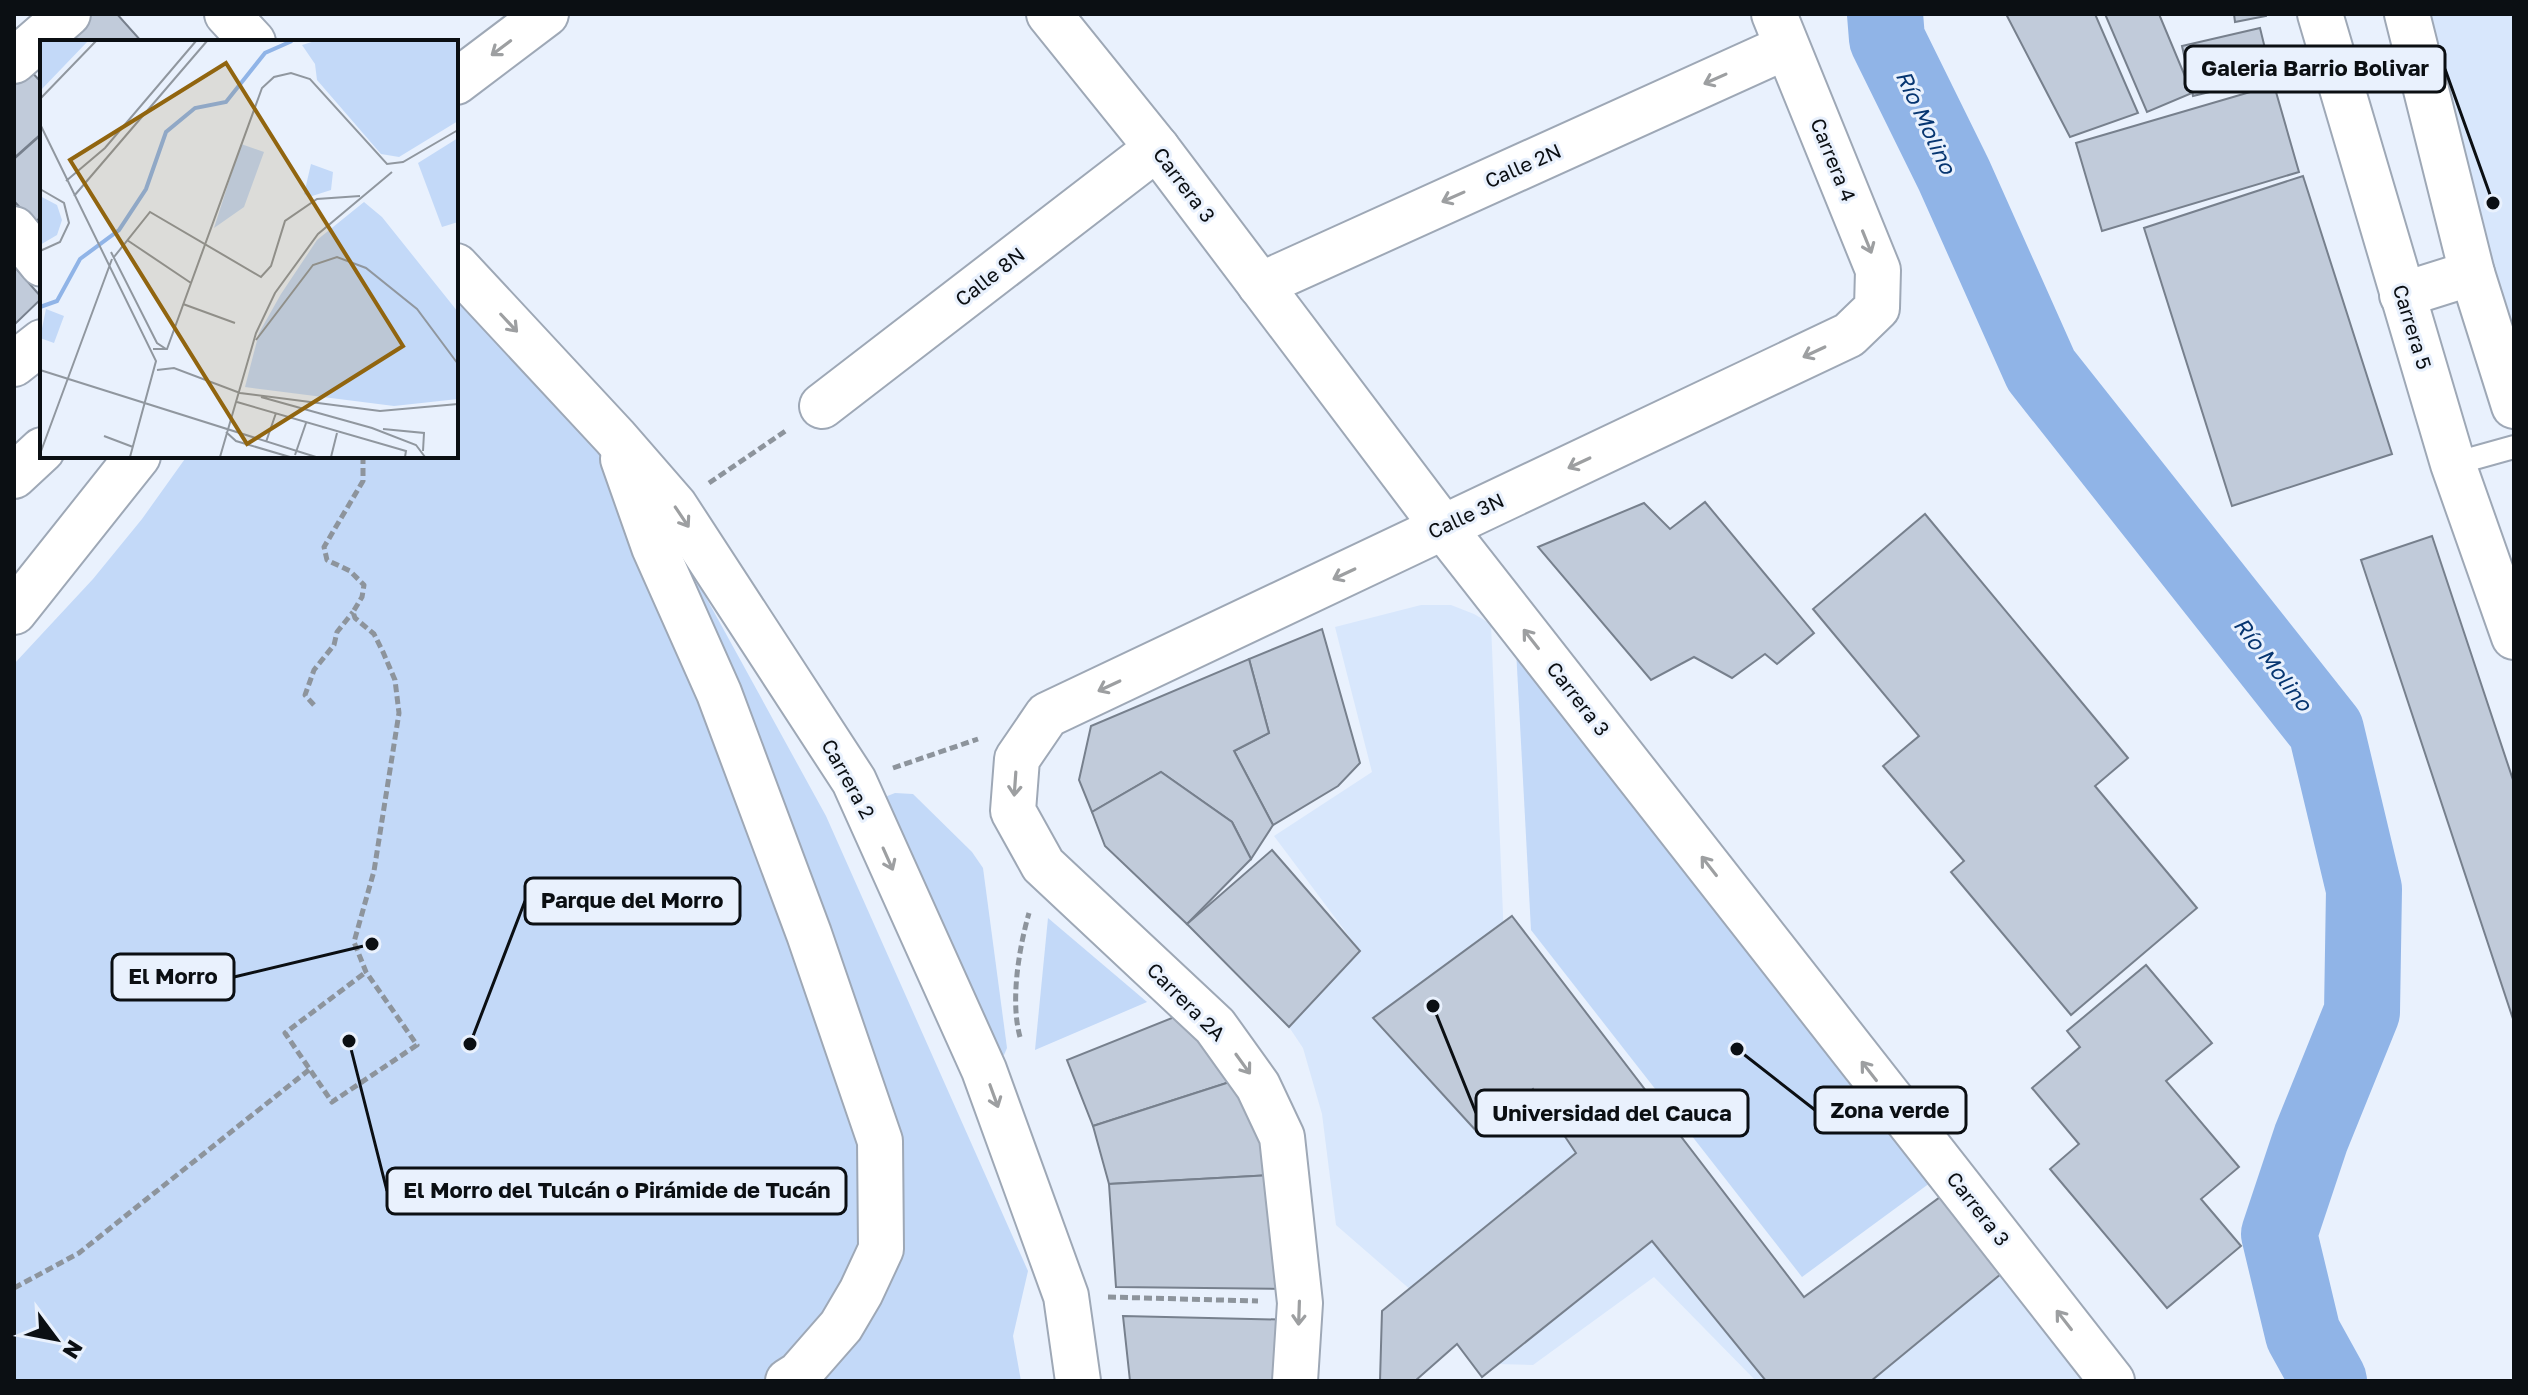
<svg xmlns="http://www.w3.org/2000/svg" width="2528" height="1395" font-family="'Golos Text',sans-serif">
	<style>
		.built { fill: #d8e7fc }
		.green { fill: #c3d9f8 }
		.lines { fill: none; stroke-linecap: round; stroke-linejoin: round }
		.river { stroke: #90b4e7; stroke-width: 76 }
		.building { fill: #c1cbda; stroke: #77808d; stroke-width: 2 }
		.lane-casing { stroke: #9ea8b6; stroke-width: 26 }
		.street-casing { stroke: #9ea8b6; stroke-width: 48 }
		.secondary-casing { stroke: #9ea8b6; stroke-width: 48 }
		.path { stroke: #8d949c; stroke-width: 5; stroke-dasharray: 8 4; stroke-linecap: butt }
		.lane { stroke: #fff; stroke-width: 22 }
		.street { stroke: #fff; stroke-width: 44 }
		.secondary { stroke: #fff; stroke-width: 44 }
		.oneway { stroke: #9d9fa1 }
		.labels { text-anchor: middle; stroke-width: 6; stroke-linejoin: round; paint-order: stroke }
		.street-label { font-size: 20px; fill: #0b0f13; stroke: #e9f1fd }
		.water-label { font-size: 22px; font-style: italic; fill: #073671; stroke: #e9f1fd }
		.inset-river { fill: none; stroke: #90b4e7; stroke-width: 4 }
		.inset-road { fill: none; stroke: #90979f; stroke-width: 2 }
		.view { fill: #91650f; fill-opacity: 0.15; stroke: #91650f; stroke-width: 4 }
		.inset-edge { fill: none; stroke: #0b0f13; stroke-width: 4 }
		.leader { fill: none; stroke: #0b0f13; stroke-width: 3 }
		.callout-dot { fill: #0b0f13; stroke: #e9f1fd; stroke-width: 3 }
		.callout { fill: #e9f1fd; stroke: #0b0f13; stroke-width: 3 }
		.callout-label { font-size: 22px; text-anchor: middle; font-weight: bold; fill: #0b0f13 }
	</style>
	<rect width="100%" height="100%" fill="#e9f1fd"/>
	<g class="built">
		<path d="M2421,14H2514V348Z"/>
		<path d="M1421,605H1451L1474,614L1491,624L1504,939L1798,1311L1948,1203L2084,1381H1756L1654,1277L1533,1365L1496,1364L1336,1225L1322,1114L1303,1048L1289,1027L1360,951L1274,836L1372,772L1335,627Z"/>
	</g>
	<g class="green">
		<path d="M456,300L585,432L664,521L826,816L1028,1271L1013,1336L1021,1381H14V664L93,579L142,519L187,456H456Z"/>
		<path d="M1516,649L1949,1169L1802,1277L1531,930Z"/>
		<path d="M895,793L913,794L972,852L983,868L1007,1048L1004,1055L999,1054L862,806Z"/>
		<path d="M1048,918L1147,1002L1035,1050Z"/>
	</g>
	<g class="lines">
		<path class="river" d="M1885,14L1887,39L1954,175L2041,370L2326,730L2364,889L2362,1012L2311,1138L2279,1234L2303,1334L2329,1381"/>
	</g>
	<g class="building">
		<path d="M84,14H117L142,42H53Z"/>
		<path d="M2006,14H2095L2138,113L2070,137Z"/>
		<path d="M2105,14H2159L2192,93L2147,112Z"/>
		<path d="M2234,14H2266V16L2235,22Z"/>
		<path d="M2260,28L2272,77L2193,96L2182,46Z"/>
		<path d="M26,66L42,83V133L14,158V77Z"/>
		<path d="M2274,85L2299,172L2102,231L2076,143Z"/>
		<path d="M42,134V216L34,223L14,201V159Z"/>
		<path d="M2303,176L2392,454L2232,506L2144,228Z"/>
		<path d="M14,266L42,298L14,325Z"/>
		<path d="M1705,502L1814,633L1777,664L1765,654L1732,678L1694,657L1651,680L1538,547L1644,503L1670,529Z"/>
		<path d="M1925,514L2128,758L2095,786L2197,908L2071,1015L1951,872L1964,861L1883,766L1919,736L1813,609Z"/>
		<path d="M2432,536L2514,783V1022L2361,560Z"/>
		<path d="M1322,629L1360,763L1338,786L1273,825L1234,751L1269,733L1249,659Z"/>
		<path d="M1249,659L1269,733L1234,751L1273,825L1251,859L1232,822L1161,772L1092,812L1079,780L1091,726Z"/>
		<path d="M1161,772L1232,822L1251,859L1187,924L1105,846L1092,812Z"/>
		<path d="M1272,850L1360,951L1289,1027L1187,924Z"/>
		<path d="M1512,916L1804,1297L1947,1192L2007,1269L1871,1381H1766L1652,1241L1482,1377L1457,1344L1415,1381H1380L1382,1311L1576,1153L1533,1089L1479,1134L1373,1018Z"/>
		<path d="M2146,965L2212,1043L2166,1081L2239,1167L2201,1199L2241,1246L2167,1308L2050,1169L2079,1144L2032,1088L2080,1047L2067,1031Z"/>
		<path d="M1187,1012L1239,1079L1093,1126L1067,1060Z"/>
		<path d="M1239,1079L1273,1175L1109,1184L1093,1126Z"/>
		<path d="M1273,1175L1287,1289L1116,1287L1109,1184Z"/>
		<path d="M1123,1316L1299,1320L1291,1381H1130Z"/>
	</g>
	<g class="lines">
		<g class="lane-casing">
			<path id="lane" d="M2453,464L2514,447"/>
		</g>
		<g class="street-casing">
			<g id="street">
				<path d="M227,14L253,42"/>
				<path d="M2320,14L2453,464L2514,637"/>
				<path d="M2407,14L2472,273L2514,406"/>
				<path d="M14,61L68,14"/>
				<path d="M456,82L546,14"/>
				<path d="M14,229L42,264"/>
				<path d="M456,266L615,437L675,506L854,781L984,1070L1066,1296L1078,1381"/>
				<path d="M1260,285L1786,47"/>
				<path d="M2402,295L2472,273"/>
				<path d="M14,364L42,342"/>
				<path d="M822,406L1157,148"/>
				<path d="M623,459L654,547L719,693L809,934L880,1141L881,1249L861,1292L841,1326L799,1374L788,1381"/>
				<path d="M14,476L42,450"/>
				<path d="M14,612L138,456"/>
				<path d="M1295,1381L1300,1303L1282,1137L1258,1086L1215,1026L1043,865L1013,811L1017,759L1047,715L1849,335L1877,308L1878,270L1774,14"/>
			</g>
		</g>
		<g class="secondary-casing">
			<path id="secondary" d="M1049,14L1157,148L1443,527L2112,1381"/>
		</g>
		<g class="path">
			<path d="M363,456V481L324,547L327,560L350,571L364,585L362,597L353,612L355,618L374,634L383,652L395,680L399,713L374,871L354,942L366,972L417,1045L332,1102L285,1033L366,972"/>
			<path d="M709,483L787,430"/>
			<path d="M314,705L305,695L314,670L334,645L337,632L353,612"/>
			<path d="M893,768L978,739"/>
			<path d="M1020,1037C1010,1001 1019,948 1029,913"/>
			<path d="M14,1288L79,1253L310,1069"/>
			<path d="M1108,1297L1258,1301"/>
		</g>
		<use href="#lane" class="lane"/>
		<use href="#street" class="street"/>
		<use href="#secondary" class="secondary"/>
	</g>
	<defs><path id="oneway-shaft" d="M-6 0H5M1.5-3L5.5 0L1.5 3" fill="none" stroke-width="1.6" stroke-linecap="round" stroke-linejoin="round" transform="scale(2)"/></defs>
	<g class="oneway">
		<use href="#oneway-shaft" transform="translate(501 48) rotate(143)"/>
		<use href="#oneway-shaft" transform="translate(1715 79) rotate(156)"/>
		<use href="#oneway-shaft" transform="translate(1453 197) rotate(156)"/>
		<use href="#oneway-shaft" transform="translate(1867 242) rotate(68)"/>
		<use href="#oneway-shaft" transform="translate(509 323) rotate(47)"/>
		<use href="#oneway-shaft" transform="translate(1814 352) rotate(155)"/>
		<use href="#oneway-shaft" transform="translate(1579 463) rotate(155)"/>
		<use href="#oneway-shaft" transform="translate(682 517) rotate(56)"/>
		<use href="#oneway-shaft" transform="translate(1344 574) rotate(155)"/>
		<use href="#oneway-shaft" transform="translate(1531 639) rotate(-128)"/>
		<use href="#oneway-shaft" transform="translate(1109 686) rotate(155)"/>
		<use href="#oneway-shaft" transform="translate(1015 784) rotate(94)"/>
		<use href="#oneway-shaft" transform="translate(888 859) rotate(66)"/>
		<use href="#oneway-shaft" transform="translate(1709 866) rotate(-128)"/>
		<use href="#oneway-shaft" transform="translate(1243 1064) rotate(54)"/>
		<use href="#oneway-shaft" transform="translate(1869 1071) rotate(-128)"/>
		<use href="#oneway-shaft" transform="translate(994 1096) rotate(70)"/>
		<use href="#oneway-shaft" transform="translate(1299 1313) rotate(92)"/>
		<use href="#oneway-shaft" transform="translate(2064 1320) rotate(-128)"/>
	</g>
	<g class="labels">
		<g class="street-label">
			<text transform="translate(1833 160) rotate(68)" y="7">Carrera 4</text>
			<text transform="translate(1523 166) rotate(-24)" y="7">Calle 2N</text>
			<text transform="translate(1184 185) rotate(53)" y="7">Carrera 3</text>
			<text transform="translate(990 277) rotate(-38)" y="7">Calle 8N</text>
			<text transform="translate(2412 327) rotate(73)" y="7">Carrera 5</text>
			<text transform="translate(1466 516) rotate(-25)" y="7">Calle 3N</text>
			<text transform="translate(1578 699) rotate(52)" y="7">Carrera 3</text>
			<text transform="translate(848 779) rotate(61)" y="7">Carrera 2</text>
			<text transform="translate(1186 1002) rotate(45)" y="7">Carrera 2A</text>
			<text transform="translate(1978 1209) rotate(52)" y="7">Carrera 3</text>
		</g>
		<g class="water-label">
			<text transform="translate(1926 122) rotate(65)" y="8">Río Molino</text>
			<text transform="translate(2273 664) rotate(52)" y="8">Río Molino</text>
		</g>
	</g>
	<g transform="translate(40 40)">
		<rect width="418" height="418" fill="#e9f1fd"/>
		<path d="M0,1H48L0,51ZM275,1H418V81L359,117L341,114L277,40L275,24L262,5ZM418,98V182L402,187L378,123ZM201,104L224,112L204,167L174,188ZM271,124L293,132L291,150L269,157L264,154ZM0,156L17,165L22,180L17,195L0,205ZM324,162L342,177L418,272V359L354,366L205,347L219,293L241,254L277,200ZM6,269L24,276L14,303L0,298Z" fill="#c3d9f8"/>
		<path class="inset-river" d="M0,267L17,261L40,219L79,190L106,149L126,92L155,68L186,62L225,13L252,1"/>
		<path class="inset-road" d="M0,59L56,1M0,84L116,321L90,417M26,141L65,108L156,1M0,149L24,163L29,183L20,202L0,211M34,156L167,1M87,200L151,243M71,212L117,303L126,309M74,217L110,172L221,237L231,226L245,181L277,159L320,156M143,264L195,283M216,300L273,225L297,217L326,228L377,269L418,324M113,309H127L222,48L234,37L251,33L270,39L347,124L363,122L418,90M0,330L276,417M117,330L134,328L200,353L340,371L418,364M221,357L332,388L376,405L385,417M197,362L366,411L365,417M343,389L384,393L383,411M186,392L196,401L250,417M64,396L93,407M226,402L236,373M0,414L72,219M255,415L266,383M180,417L216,293L235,253L278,194L352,132M291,417L297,393"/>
		<path class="view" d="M186,23L363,306L207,404L30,120Z"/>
		<rect width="418" height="418" class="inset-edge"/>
	</g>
	<path class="leader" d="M2493 203L2445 69M470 1044L525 901M372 944L234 977M1737 1049L1815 1110M1433 1006L1476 1113M349 1041L387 1191"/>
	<g class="callout-dot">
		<circle cx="2493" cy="203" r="8"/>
		<circle cx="470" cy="1044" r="8"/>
		<circle cx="372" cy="944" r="8"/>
		<circle cx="1737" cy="1049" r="8"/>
		<circle cx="1433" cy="1006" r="8"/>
		<circle cx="349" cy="1041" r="8"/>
	</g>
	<g class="callout">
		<rect x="2185" y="46" width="260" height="46" rx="8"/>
		<rect x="525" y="878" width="215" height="46" rx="8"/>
		<rect x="112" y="954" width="122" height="46" rx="8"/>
		<rect x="1815" y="1087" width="151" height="46" rx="8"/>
		<rect x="1476" y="1090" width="272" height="46" rx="8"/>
		<rect x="387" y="1168" width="459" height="46" rx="8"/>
	</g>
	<g class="callout-label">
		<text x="2315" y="76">Galeria Barrio Bolivar</text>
		<text x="632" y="908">Parque del Morro</text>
		<text x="173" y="984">El Morro</text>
		<text x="1890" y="1118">Zona verde</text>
		<text x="1612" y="1121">Universidad del Cauca</text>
		<text x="617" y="1198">El Morro del Tulcán o Pirámide de Tucán</text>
	</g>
	<rect width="2528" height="1395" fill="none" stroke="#0b0f13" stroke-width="32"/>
	<g transform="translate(56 1339) rotate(122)" stroke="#e9f1fd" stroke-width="6" paint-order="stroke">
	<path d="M0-6L14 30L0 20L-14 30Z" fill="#0b0f13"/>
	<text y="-12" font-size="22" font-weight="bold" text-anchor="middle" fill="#0b0f13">N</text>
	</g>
</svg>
